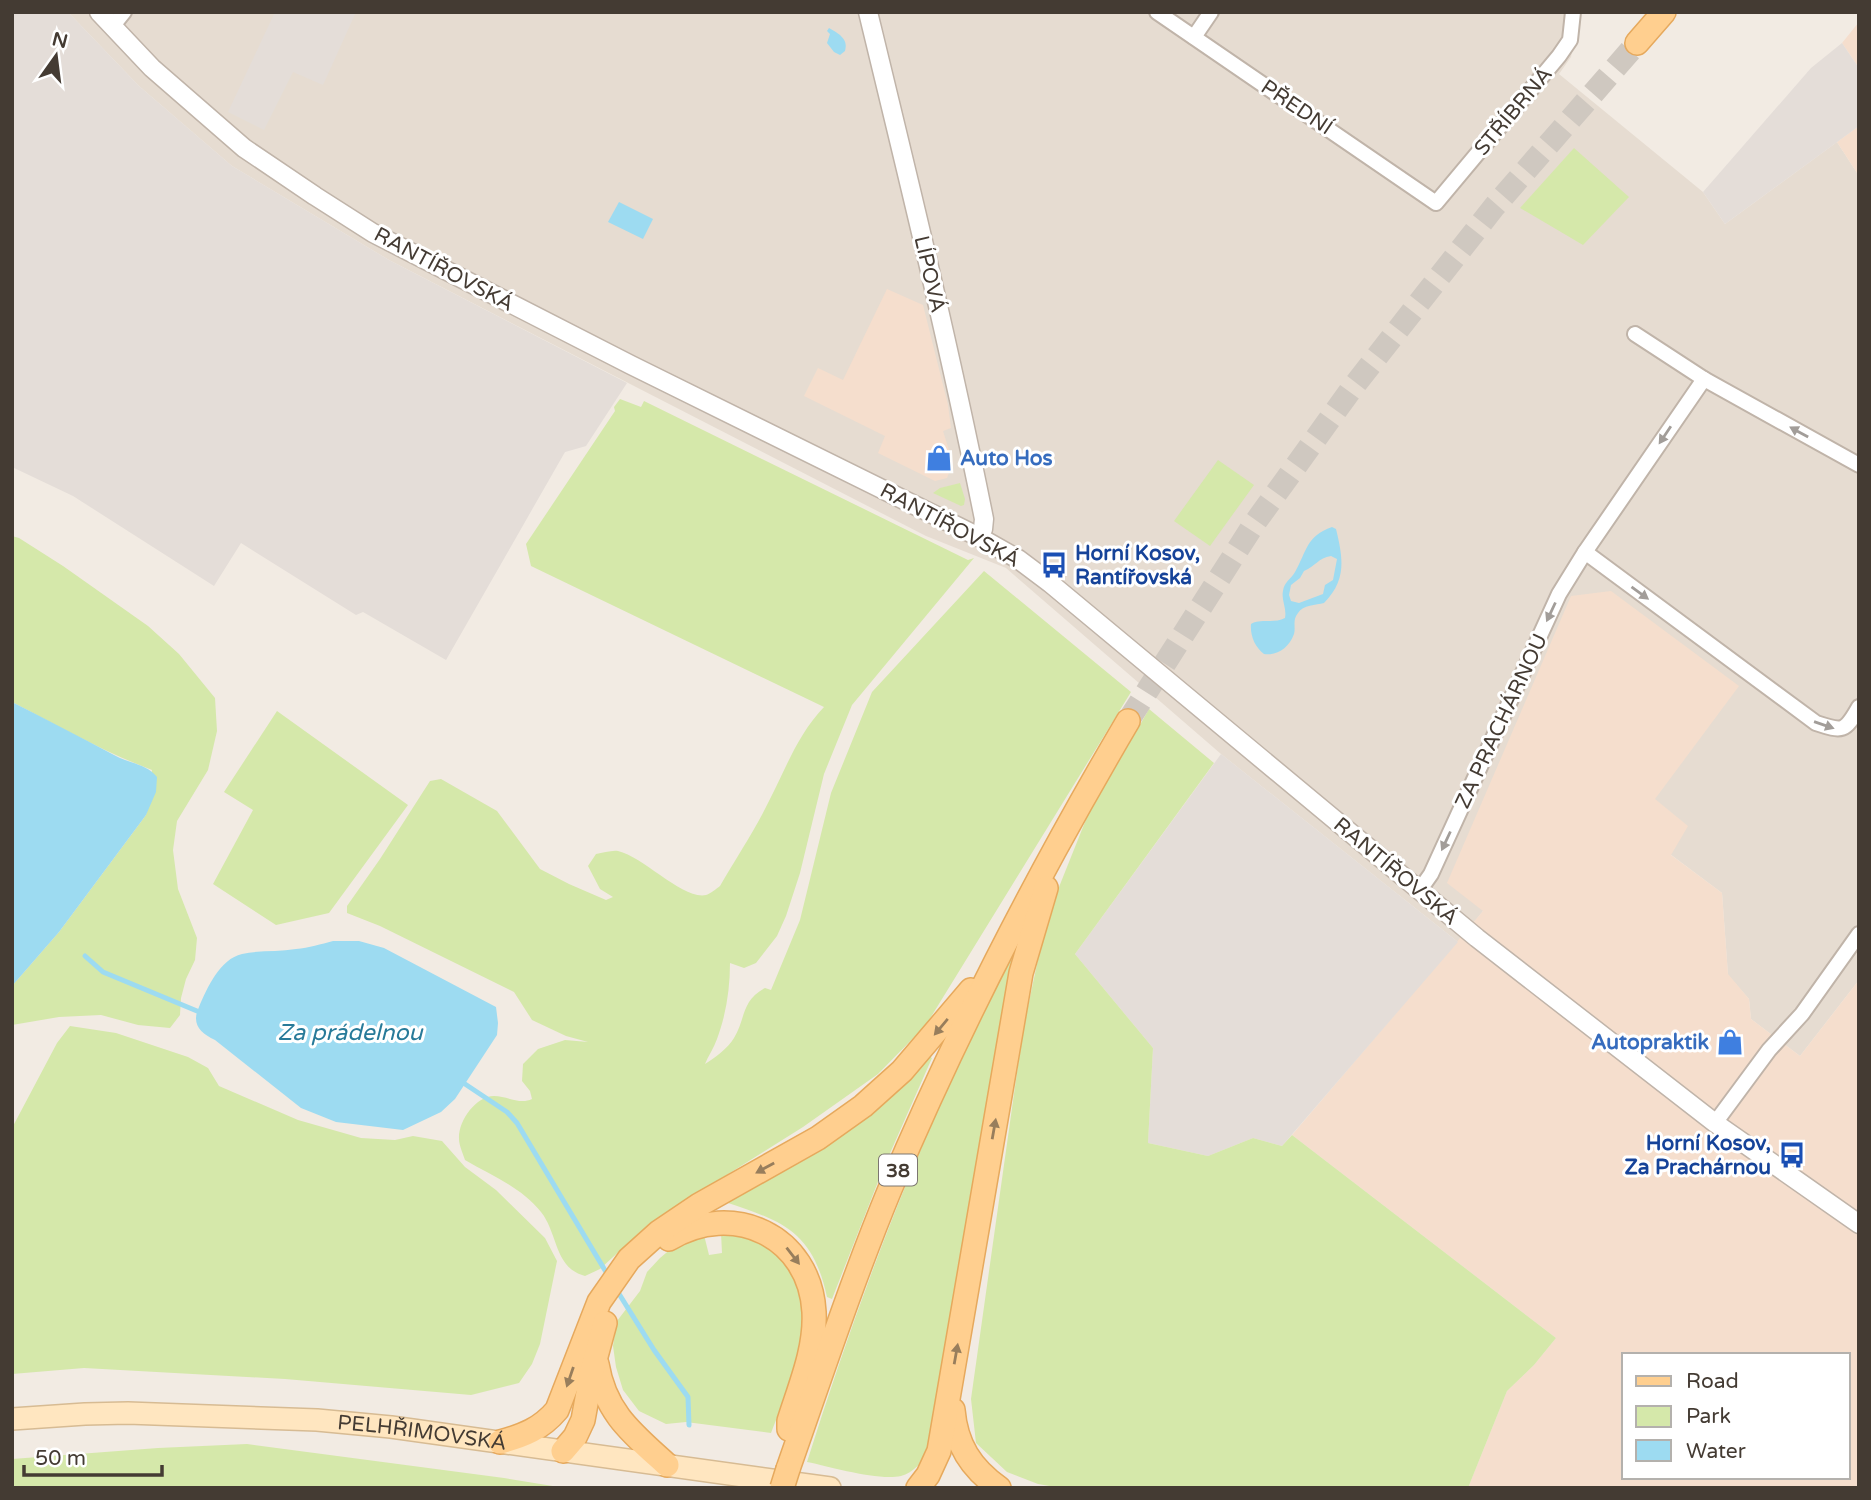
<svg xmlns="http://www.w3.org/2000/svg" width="1871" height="1500" font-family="'Varela Round',sans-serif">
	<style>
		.residential { fill: #e6dcd1 }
		.commercial { fill: #f5decd; fill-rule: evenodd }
		.industrial { fill: #e4ddd8 }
		.green { fill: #d5e8aa }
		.water { fill: #9ddbf1; fill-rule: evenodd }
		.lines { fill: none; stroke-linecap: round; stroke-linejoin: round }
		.stream { stroke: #9ddbf1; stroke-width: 5 }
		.primary-tunnel { stroke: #cfc8c0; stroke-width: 23; stroke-dasharray: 23 11; stroke-linecap: butt }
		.minor-casing { stroke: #c0b4a9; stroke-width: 18 }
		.tertiary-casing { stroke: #c0b4a9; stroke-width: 21 }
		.secondary-casing { stroke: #d7bb93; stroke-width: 24 }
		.primary-casing { stroke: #e6a95d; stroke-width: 26 }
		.minor { stroke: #fff; stroke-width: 14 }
		.tertiary { stroke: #fff; stroke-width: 18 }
		.secondary { stroke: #ffe6c0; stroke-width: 21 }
		.primary { stroke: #ffcf8f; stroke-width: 23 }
		.primary-bridge-casing { stroke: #e6a95d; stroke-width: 26; stroke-linecap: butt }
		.primary-bridge { stroke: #ffcf8f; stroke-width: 23 }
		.oneway { fill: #a29d99 }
		.oneway2 { fill: #987e5c }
		.labels { text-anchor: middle; stroke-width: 6; stroke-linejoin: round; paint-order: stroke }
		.shield { fill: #fff; stroke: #7c7670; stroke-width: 2 }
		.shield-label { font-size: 19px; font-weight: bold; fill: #443b33 }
		.street-label { font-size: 21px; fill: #443b33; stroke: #fff }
		.shop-label { font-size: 21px; font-weight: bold; fill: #366cbe; stroke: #fff; text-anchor: start }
		.transit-label { font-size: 21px; font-weight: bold; fill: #164399; stroke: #fff; text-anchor: start }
		.water-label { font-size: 23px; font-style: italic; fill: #277a99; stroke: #fff }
	</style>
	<rect width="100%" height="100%" fill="#f2ebe3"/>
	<path class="residential" d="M68,12H1577V26L1571,57L1559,74L1703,192L1725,224L1837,142L1859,176V980L1800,1056L1751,1019L1749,999L1728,975L1722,893L1670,854L1483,911L1458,942L1221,754L1006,568L926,536L389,260L232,166L139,86Z"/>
	<g class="commercial">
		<path d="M1859,22V68L1842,43Z"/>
		<path d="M1859,126V176L1837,142Z"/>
		<path d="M887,289L923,305L948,405L951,428L943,431L953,463L947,478L935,481L878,453L885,436L804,396L818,368L843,380Z"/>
		<path d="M1611,591L1739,686L1655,799L1688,826L1671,855L1722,893L1728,974L1749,999L1751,1019L1800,1056L1859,980V1488H1468L1507,1391L1534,1365L1556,1338L1292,1135L1483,911L1447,883L1571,596ZM1624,1355H1848V1477H1624Z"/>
	</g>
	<g class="industrial">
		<path d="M12,12H68L139,86L232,166L389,260L627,383L586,446L565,452L446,660L363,612L356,615L241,543L214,586L73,496L12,467Z"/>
		<path d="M275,12H356L323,85L293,72L264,130L228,112Z"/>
		<path d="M1842,43L1859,68V126L1725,224L1703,192L1811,68Z"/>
		<path d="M1221,754L1458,942L1282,1146L1253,1138L1208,1156L1148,1143L1153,1048L1075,954Z"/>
	</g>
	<g class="green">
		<path d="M1574,148L1629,197L1583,245L1520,208Z"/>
		<path d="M620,399L641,407L644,401L968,560L974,558L852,705L824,774L800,873L786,916L777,936L756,963L744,968L730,963C730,989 726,1015 717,1039C714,1048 708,1056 705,1064C715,1058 728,1048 734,1038C746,1018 741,1001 765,988L771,990L800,920L831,793L872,692L984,571L1131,692L926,1025L878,1074L803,1127L650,1223L600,1269L585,1276C554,1268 558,1233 541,1212C521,1187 492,1176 465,1160C463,1154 459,1145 459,1139C458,1121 476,1096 494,1096C507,1096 520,1105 532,1099L530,1091L522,1081L523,1064L538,1049L565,1040L588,1042L566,1036L532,1020L514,992L380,926L347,913V906L380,859L430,781L441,779L497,811L540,869L569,884L606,900L613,897L600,889L588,866L596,854C603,853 612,850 618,851C644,857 683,900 706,895C710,894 716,889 720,886C736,858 755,830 769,801C786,768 798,734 824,707L531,566L526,544L615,411L614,407Z"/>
		<path d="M1218,460L1254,485L1210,546L1174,521Z"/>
		<path d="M960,483L965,499L964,505L961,506L933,493L940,488Z"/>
		<path d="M12,536L19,538L63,566L148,626L179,654L215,698L217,731L208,770L177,821L173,850L178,889L197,938L195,960L186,979L181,998L180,1015L170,1028L138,1025L101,1015L59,1017L12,1025V986L59,932L146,815L152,770C104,752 58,726 12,702Z"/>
		<path d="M1149,709L1214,763L1075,954L1153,1048L1148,1143L1208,1156L1253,1138L1282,1146L1292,1135L1556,1338L1534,1365L1507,1391L1468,1488H1061L1038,1484L1007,1472L976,1443L971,1399L1023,1030L1043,936L1055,897L1087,817Z"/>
		<path d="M277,711L408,805L329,913L276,925L213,884L253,810L224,792Z"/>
		<path d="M1015,952L1005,1004L929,1450C924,1461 913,1473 901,1476C878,1481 832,1467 807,1462C862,1287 928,1114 1015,952Z"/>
		<path d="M70,1026L116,1033L188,1057L208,1068L219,1086L298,1120L361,1138L395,1140L413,1136L442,1141L465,1167L496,1190L545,1238L557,1261L540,1344L532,1364L519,1383L471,1395L285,1379L84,1368L12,1374V1128L57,1043Z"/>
		<path d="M929,1056L932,1058L883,1169L832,1299L827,1297C813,1232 783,1221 725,1202Z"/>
		<path d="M721,1233C782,1238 812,1281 803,1342C801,1350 797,1359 795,1367C788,1390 779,1412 771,1433L686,1422L666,1424L639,1411L623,1390L616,1367L613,1346L617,1321L640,1291L647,1272L660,1258L672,1248L704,1235L709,1255L722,1253Z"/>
		<path d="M247,1444L504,1478L565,1488H12V1459L158,1448Z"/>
	</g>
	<g class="water">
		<path d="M829,28C838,33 849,39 845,51L840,55L834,52L827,43L830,34L827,31Z"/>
		<path d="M619,202L653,219L643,239L608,222Z"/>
		<path d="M1332,527L1336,529C1343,558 1347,580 1324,603C1316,605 1303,605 1298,613C1292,620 1296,627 1294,634C1289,648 1277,656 1264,654C1255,647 1250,636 1251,624C1260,618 1274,624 1285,618C1287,608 1281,600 1283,591C1284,582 1291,579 1295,572C1307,551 1306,536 1332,527ZM1331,556L1337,559L1333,580L1325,585L1323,594L1299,603L1291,601L1289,595L1291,585L1300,578L1304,571C1316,566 1318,558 1331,556Z"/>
		<path d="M12,702C46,719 80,737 114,755C128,763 147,764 157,777L156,792L146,815L59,932L12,986Z"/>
		<path d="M333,941H359L384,948L496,1007L498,1023L497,1035L455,1099L441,1112L403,1130L336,1122L301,1108L215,1040C200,1033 191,1024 199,1007C207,988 220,959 242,954C260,950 278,952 296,949C309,948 321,944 333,941Z"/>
	</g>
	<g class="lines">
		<g class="stream">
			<path d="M85,956L103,972L197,1011"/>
			<path d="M465,1084L507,1112L517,1123L609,1277"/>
			<path d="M616,1289L654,1350L688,1397L689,1425"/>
		</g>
		<path class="primary-tunnel" d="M1128,721L1254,524L1350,391L1494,207L1637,43"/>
		<g class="minor-casing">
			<g id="minor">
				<path d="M1157,12L1436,203L1559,56L1570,40L1573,12"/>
				<path d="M112,27L124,12"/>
				<path d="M1194,37L1211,12"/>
				<path d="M1635,334L1704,379L1859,465"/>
				<path d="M1585,552L1816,723C1843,732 1845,732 1859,707"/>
				<path d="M1419,891L1431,874L1559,594L1585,552L1704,379"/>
				<path d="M1715,1123L1769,1050L1802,1014L1859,934"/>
			</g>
		</g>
		<g class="tertiary-casing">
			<g id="tertiary">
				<path d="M99,12L152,68L244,148L315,196L373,233L631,365L979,537L1018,559L1050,583L1477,938L1715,1123L1859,1224"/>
				<path d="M868,12C909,181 950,349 984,519L983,529L979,537"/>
			</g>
		</g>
		<g class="secondary-casing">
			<g id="secondary">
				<path id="s1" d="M12,1419L85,1414L128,1413L317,1420L391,1427L830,1488"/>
			</g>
		</g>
		<g class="primary-casing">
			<g id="primary">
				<path d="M1637,43L1664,12"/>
				<path d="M669,1239C733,1200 810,1236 814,1312C816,1349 800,1386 789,1421V1429"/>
				<path d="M597,1364C605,1413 633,1434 667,1465"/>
				<path d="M953,1410C956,1445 971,1468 999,1488"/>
				<path d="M500,1442C523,1436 541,1429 557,1410L599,1302L629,1259L659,1232L699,1205L818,1138L863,1106L902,1071L971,990"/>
				<path d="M563,1451L575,1437L583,1420L592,1371L605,1323"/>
				<path d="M788,1469C821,1375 852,1281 890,1189C958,1028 1039,872 1128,721"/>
				<path d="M918,1488L928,1475L939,1451L1021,973L1046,888"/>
			</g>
		</g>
		<use href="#minor" class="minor"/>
		<use href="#tertiary" class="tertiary"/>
		<use href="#secondary" class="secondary"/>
		<use href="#primary" class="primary"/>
		<g class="primary-bridge-casing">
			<path id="primary-bridge" d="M782,1488L788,1469"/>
		</g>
		<use href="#primary-bridge" class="primary-bridge"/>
	</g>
	<defs><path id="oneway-solid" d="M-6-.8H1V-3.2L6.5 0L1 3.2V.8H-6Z" transform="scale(1.75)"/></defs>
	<g class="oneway">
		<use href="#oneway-solid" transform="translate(1799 432) rotate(-151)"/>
		<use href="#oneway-solid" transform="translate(1665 435) rotate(124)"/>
		<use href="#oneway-solid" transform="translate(1640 593) rotate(36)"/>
		<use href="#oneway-solid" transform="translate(1551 612) rotate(115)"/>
		<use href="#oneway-solid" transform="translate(1824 725) rotate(19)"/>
		<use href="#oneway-solid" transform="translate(1446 841) rotate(115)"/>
	</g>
	<g class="oneway2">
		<use href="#oneway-solid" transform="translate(941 1027) rotate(130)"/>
		<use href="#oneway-solid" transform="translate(994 1129) rotate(-80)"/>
		<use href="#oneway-solid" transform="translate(765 1168) rotate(151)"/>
		<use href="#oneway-solid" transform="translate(793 1256) rotate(52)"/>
		<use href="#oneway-solid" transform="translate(956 1354) rotate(-80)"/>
		<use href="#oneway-solid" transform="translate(570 1377) rotate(109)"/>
	</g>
	<defs>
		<g id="shop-bare" transform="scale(2.1)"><path d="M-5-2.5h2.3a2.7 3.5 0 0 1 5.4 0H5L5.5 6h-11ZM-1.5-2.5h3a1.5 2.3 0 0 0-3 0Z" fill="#3f7fe0" stroke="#fff" stroke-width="2.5" paint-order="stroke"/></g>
		<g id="bus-bare" transform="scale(2.1)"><path d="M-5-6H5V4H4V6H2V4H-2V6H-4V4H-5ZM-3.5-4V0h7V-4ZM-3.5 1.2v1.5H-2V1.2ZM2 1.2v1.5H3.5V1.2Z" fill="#1a4fb4" stroke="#fff" stroke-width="2.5" paint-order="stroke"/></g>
	</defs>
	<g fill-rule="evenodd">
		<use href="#shop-bare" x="939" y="458"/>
		<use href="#bus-bare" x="1054" y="565"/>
		<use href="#shop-bare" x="1730" y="1042"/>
		<use href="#bus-bare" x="1792" y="1155"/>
	</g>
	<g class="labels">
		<rect class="shield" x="879" y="1154.5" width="38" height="31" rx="5"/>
		<g class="shield-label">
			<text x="898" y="1177">38</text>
		</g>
		<g class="street-label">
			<text transform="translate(1297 107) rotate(34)" y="7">PŘEDNÍ</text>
			<text transform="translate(1513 111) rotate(-50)" y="7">STŘÍBRNÁ</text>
			<text transform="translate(444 269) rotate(28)" y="7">RANTÍŘOVSKÁ</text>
			<text transform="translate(930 274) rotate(77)" y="7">LÍPOVÁ</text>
			<text transform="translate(950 525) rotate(28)" y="7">RANTÍŘOVSKÁ</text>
			<text transform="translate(1501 721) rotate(-65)" y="7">ZA PRACHÁRNOU</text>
			<text transform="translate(1396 871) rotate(40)" y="7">RANTÍŘOVSKÁ</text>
			<text dy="7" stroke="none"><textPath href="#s1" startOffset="411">PELHŘIMOVSKÁ</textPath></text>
		</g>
		<g class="shop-label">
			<text x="960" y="465">Auto Hos</text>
			<text x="1709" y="1049" text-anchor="end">Autopraktik</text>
		</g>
		<g class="transit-label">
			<text x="1075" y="560">Horní Kosov,<tspan x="1075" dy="24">Rantířovská</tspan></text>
			<text x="1771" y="1150" text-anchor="end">Horní Kosov,<tspan x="1771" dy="24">Za Prachárnou</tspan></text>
		</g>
		<g class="water-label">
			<text x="350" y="1040">Za prádelnou</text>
		</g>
	</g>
	<rect width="1871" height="1500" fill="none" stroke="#443b33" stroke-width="28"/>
	<rect x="1622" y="1353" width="228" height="126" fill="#ffffff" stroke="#b4b1ad" stroke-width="2"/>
	<rect x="1636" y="1376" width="35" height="10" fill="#ffcf8f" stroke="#b4b1ad" stroke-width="2"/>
	<text x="1686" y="1388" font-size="21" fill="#443b33">Road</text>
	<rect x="1636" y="1406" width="35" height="21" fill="#d5e8aa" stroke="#b4b1ad" stroke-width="2"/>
	<text x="1686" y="1423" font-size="21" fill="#443b33">Park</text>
	<rect x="1636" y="1440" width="35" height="21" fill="#9ddbf1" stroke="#b4b1ad" stroke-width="2"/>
	<text x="1686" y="1458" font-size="21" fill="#443b33">Water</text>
	<g transform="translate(56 56) rotate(14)" stroke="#ffffff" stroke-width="5" paint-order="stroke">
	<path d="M0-5L12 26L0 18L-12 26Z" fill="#443b33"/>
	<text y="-10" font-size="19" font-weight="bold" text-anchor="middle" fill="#443b33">N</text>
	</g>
	<path d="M24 1465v10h138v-10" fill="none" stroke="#443b33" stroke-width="3.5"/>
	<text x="35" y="1465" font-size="21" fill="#443b33" stroke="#ffffff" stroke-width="5" paint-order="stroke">50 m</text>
</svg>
